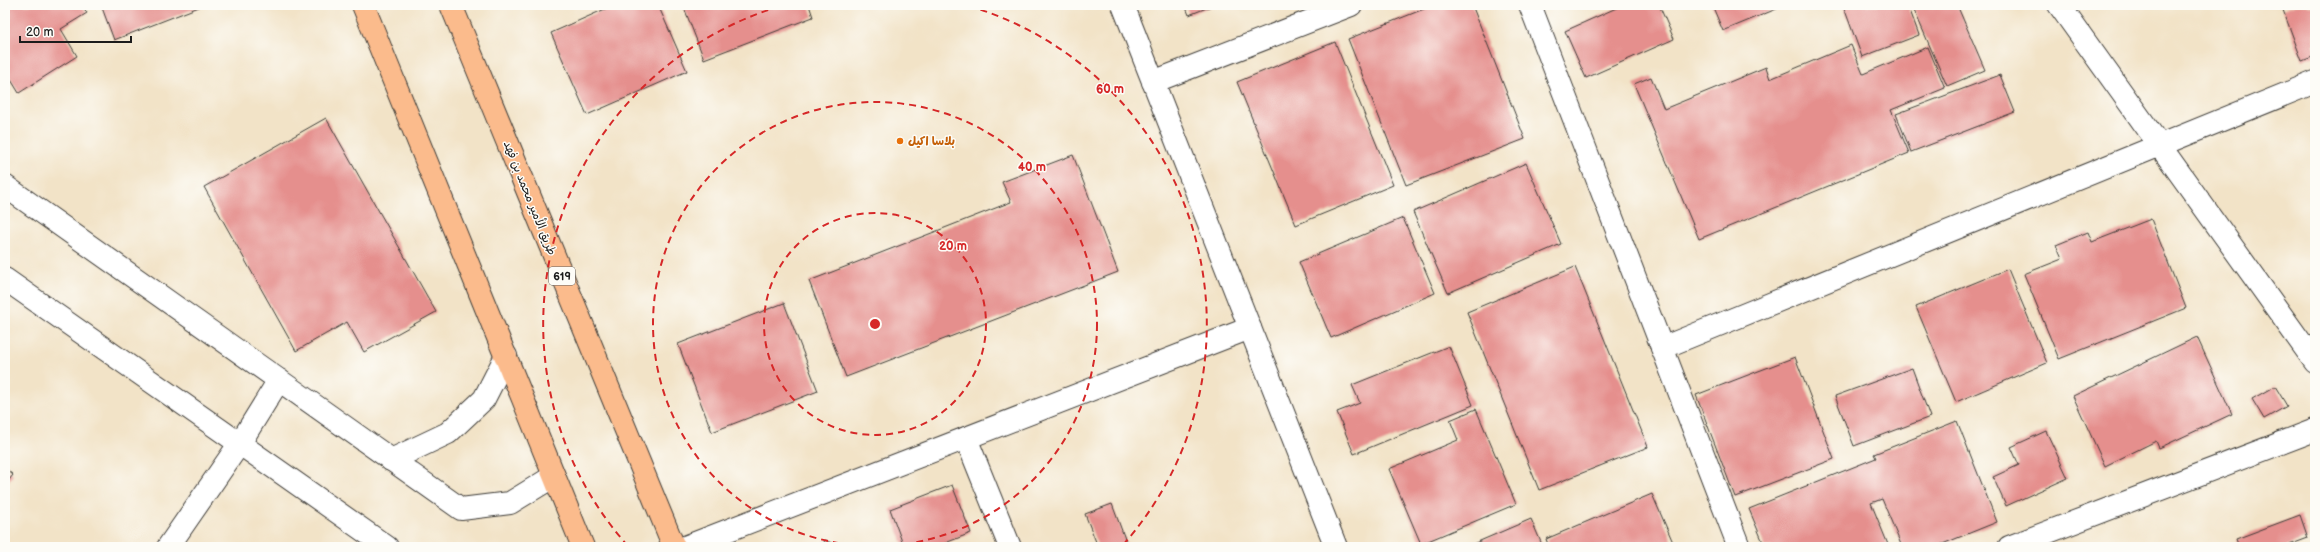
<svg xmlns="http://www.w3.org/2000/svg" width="2320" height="552" font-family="'Balsamiq Sans','Playpen Sans Arabic',sans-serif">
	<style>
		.building { fill: #e58f8d }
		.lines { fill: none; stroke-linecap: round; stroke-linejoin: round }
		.minor-casing { stroke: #3c3a36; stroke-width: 24 }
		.tertiary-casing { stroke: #3c3a36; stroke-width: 24 }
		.motorway-casing { stroke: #3c3a36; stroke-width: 24 }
		.minor { stroke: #fff; stroke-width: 22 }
		.tertiary { stroke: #fff; stroke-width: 22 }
		.motorway { stroke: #fbbb8c; stroke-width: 22 }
		.ring { fill: none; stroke: #d62828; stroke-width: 2; stroke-dasharray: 7 5 }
		.food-dot { fill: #e8710a; stroke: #fdfcf7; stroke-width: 1.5 }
		.labels { text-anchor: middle; stroke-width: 3; stroke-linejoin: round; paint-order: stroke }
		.shield { fill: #fdfcf7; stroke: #605f5e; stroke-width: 1 }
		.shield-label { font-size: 11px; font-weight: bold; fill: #1c1c1c }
		.food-label { font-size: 12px; font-weight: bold; fill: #c56008; stroke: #fdfcf7; text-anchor: start }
		.street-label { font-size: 12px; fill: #1c1c1c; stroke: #fdfcf7 }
		.centre { fill: #d62828; stroke: #fdfcf7; stroke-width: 2 }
		.ring-label { font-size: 12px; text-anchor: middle; font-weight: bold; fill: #d62828; stroke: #fdfcf7; stroke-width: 3; stroke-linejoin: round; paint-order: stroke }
	</style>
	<rect width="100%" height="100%" fill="#fdfcf7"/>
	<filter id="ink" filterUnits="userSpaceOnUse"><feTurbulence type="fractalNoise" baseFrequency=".025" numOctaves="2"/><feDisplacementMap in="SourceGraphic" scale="8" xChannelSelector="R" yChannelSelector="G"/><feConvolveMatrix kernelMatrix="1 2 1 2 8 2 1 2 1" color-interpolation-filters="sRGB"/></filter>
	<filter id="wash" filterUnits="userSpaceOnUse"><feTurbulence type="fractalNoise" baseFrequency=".012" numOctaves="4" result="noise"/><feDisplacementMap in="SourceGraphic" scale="16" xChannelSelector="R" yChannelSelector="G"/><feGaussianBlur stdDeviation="0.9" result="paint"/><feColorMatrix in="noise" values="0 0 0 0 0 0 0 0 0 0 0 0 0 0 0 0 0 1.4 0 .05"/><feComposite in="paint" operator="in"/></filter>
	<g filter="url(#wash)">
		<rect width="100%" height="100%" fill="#f2e3c7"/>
		<g id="blocks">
			<g class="building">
				<path d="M5,5H82L87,13L61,29L77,56L19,93L5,70Z"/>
				<path d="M101,5H204L114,40Z"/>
				<path d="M614,5H658L687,71L587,115L551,33Z"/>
				<path d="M683,5H809L813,17L704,59Z"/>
				<path d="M1185,5H1214L1189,15Z"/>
				<path d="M1434,5H1472L1525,139L1406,185L1348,39Z"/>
				<path d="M1623,5H1659L1674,39L1586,78L1565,31Z"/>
				<path d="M1712,5H1786L1723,31Z"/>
				<path d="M1843,5H1908L1919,35L1862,57Z"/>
				<path d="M1912,5H1957L1985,70L1947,86Z"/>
				<path d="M2296,5H2315V56L2302,61L2283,10Z"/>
				<path d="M1335,42L1393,185L1296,225L1237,82Z"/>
				<path d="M1851,45L1863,74L1928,47L1945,88L1891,110L1909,153L1699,239L1634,84L1651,77L1664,109L1766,67L1770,79Z"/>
				<path d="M2000,75L2015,112L1911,152L1896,114Z"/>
				<path d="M326,118L436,312L364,352L347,322L296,351L204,187Z"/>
				<path d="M1073,155L1118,272L846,377L809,281L1011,202L1002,182Z"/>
				<path d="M1526,163L1561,244L1448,293L1413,212Z"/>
				<path d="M1403,218L1435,293L1331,338L1299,262Z"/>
				<path d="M2151,219L2186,308L2059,359L2024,274L2062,259L2056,245L2088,232L2092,242Z"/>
				<path d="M1575,267L1648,447L1539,490L1467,312Z"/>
				<path d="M2008,269L2047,363L1956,402L1916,307Z"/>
				<path d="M784,303L818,391L712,432L678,344Z"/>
				<path d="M2197,337L2232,414L2159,448L2156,441L2105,466L2073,396Z"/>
				<path d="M1449,346L1473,405L1354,454L1337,412L1360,403L1352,385Z"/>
				<path d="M1795,357L1834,459L1735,497L1696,395Z"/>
				<path d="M1912,368L1930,417L1854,446L1835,396Z"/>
				<path d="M2275,386L2287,406L2264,419L2252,399Z"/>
				<path d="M1476,409L1516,504L1421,544L1389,469L1458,440L1450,420Z"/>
				<path d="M1957,421L1997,522L1935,547H1902L1882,499L1871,503L1889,547H1765L1749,509L1876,458L1874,454Z"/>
				<path d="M2046,431L2068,478L2006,506L1993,477L2019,465L2011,447Z"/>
				<path d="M5,468L13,475L5,485Z"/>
				<path d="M952,485L971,533L935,547H904L890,509Z"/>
				<path d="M1652,494L1675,547H1549L1546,539Z"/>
				<path d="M1112,504L1128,547H1098L1085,514Z"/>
				<path d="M2300,515L2308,538L2284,547H2239L2236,539Z"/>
				<path d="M1531,519L1543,547H1466Z"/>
				<path d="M825,540L840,547H822Z"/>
			</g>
		</g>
	</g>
	<g filter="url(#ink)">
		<use href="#blocks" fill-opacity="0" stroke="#3c3a36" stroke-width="1"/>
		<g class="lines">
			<g class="minor-casing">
				<g id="minor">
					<path d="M1123,5L1336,547"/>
					<path d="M1530,5L1739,547"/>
					<path d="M2059,5L2315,362"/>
					<path d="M1153,82L1351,5"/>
					<path d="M1662,348L2315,82"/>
					<path d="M966,438L1010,547"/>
					<path d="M168,547L240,443L279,380"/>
					<path d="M685,547L1250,328"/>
					<path d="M2009,547L2315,430"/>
				</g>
			</g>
			<g class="tertiary-casing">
				<g id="tertiary">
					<path d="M5,186L461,509L510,503L554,476"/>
					<path d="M5,279L387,547"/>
					<path d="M391,460L448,433L484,399L506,356"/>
				</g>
			</g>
			<g class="motorway-casing">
				<g id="motorway">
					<path d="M363,5L583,547"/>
					<path d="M451,5L674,547"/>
				</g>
			</g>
			<use href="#minor" class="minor"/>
			<use href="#tertiary" class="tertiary"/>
			<use href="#motorway" class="motorway"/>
		</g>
	</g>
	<g class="ring">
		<circle cx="875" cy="324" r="111"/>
		<circle cx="875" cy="324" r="222"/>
		<path d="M628 546A332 332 0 0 1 781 6M969 6A332 332 0 0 1 1122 546"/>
	</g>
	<circle class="food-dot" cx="900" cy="141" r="4"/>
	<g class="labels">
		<rect class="shield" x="549" y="267" width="26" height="18" rx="3"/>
		<g class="shield-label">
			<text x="562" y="280">619</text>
		</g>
		<g class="food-label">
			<text x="908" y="145">بلاسا اكيل</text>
		</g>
		<g class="street-label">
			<text transform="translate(530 198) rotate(68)" y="4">طريق الأمير محمد بن فهد</text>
		</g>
	</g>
	<circle cx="875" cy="324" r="6" class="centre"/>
	<g class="ring-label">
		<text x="1110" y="93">60 m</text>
		<text x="1032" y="171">40 m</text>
		<text x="953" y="250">20 m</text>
	</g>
	<rect width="2320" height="552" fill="none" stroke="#fdfcf7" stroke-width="20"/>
	<path d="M20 36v6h111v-6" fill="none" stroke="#1c1c1c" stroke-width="2"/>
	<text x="26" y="36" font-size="12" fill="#1c1c1c" stroke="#fdfcf7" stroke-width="3" paint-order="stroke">20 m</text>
</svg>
